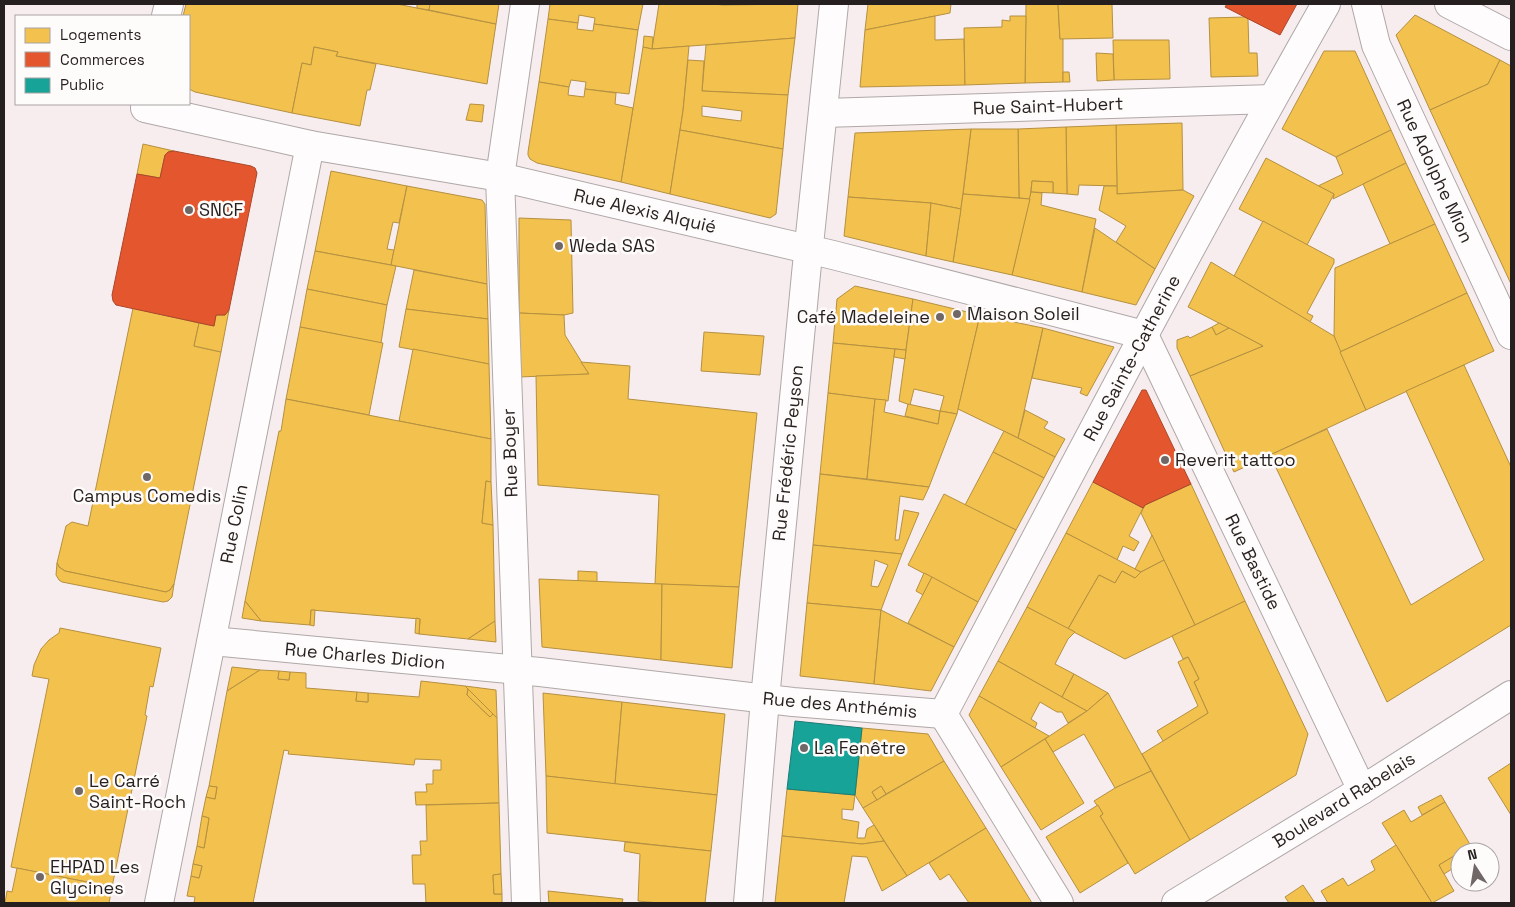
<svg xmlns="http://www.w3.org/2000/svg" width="1515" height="907" font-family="'Space Grotesk',sans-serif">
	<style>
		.homes { fill: #f2c14e; stroke: #b59040; fill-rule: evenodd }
		.shops { fill: #e4572e; stroke: #ab462a }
		.public { fill: #17a398; stroke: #1c7b74 }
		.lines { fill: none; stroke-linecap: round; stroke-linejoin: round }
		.minor-casing { stroke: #afa8a8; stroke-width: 30 }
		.major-casing { stroke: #afa8a8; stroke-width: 30 }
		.minor { stroke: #fefcfc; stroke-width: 28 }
		.major { stroke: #fefcfc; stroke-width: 28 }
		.poi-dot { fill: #706767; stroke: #fefbfb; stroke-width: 2 }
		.labels { text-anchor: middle; stroke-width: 5; stroke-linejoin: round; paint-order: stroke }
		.street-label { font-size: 18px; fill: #261f1f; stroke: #fefbfb }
		.poi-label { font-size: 18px; fill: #261f1f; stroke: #fefbfb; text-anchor: start }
	</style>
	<rect width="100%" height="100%" fill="#f8edee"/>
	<g class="homes">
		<path d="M186,4H397L496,24L487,84L336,56L338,52L314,47L311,65L302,63L292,113L195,92L189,89V16H183Z"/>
		<path d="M417,4H430L429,10L417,8Z"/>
		<path d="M430,4H499L496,24L429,10Z"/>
		<path d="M550,4H643L638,30L594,24L595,18L579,15L578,23L548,19Z"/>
		<path d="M659,4H713L723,5L798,4L795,38L652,49Z"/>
		<path d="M868,4H951L950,13L865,30Z"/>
		<path d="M1026,4H1058L1060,39L1063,38V82L1025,83Z"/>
		<path d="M1058,4H1112L1113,38L1060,39Z"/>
		<path d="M1415,15L1500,60L1488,84L1430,110L1396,35Z"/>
		<path d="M935,16V40L964,39L965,85L860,87L865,30Z"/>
		<path d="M1010,16H1026L1025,83L965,85L964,28L1002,27V20L1010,21Z"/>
		<path d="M1245,17L1248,19L1249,53H1257L1258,76L1211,77L1209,18Z"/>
		<path d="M548,19L578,23L577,29L593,31L594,24L638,30L629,94L585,89L586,82L571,80L569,87L539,82Z"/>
		<path d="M644,36L653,37L652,49L643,47Z"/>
		<path d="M795,38L788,95L702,91L706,45Z"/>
		<path d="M1113,40H1169L1170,79L1114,80Z"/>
		<path d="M689,46L683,111L670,194L621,182L643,47L652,49Z"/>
		<path d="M314,47L338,52L336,56L376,64L370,90H367L360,126L292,113L302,63L311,65Z"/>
		<path d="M1324,51H1355L1391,130L1336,157L1282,129Z"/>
		<path d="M1096,53L1113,54L1114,80L1097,81Z"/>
		<path d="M688,60L704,61L702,91L788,95L783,149L680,130L683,111ZM702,106L742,111L741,121L702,116Z"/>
		<path d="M1500,60L1511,66V284L1430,110L1488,84Z"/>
		<path d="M1063,72H1069L1070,82H1063Z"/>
		<path d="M539,82L569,87L568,95L584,97L585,89L616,93L615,104L633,108L621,182L537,163L530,159L528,155V152Z"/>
		<path d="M470,104L484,105L482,122L466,120Z"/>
		<path d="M1182,123L1183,190L1117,194L1116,125Z"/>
		<path d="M1116,125L1117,186L1079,185L1078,195L1067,194L1066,127Z"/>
		<path d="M1066,127L1067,194L1053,193V182L1032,181L1030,199L1019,198L1018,129Z"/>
		<path d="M971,129H1018L1019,198L963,194Z"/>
		<path d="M971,129L961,209L931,203L848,197L855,133Z"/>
		<path d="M680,130L783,149L776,214L770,218L670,194Z"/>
		<path d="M1391,130L1406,163L1333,199L1334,194L1318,186L1343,174L1336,157Z"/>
		<path d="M143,144L174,151L168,152L165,155L160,178L137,174Z"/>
		<path d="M1266,158L1334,194L1307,245L1239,209Z"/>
		<path d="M1406,163L1435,224L1390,244L1363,184Z"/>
		<path d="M331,171L407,186L399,223L393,222L387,249L394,250L391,265L315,251Z"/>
		<path d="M1032,181L1053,182V193L1031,192Z"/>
		<path d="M407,186L482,200L485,204L487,284L391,265Z"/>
		<path d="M1104,186H1117V194L1183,190L1194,196L1155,269L1116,242L1126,226L1099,210Z"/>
		<path d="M1031,192L1042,193L1041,205L1096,219L1082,292L1012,275Z"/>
		<path d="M963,194L1030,199L1012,275L953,262Z"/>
		<path d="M848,197L931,203L926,256L844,236Z"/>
		<path d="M931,203L961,209L953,262L926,256Z"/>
		<path d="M519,218L571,220L573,313L564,315L519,313Z"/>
		<path d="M1263,221L1334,259V263L1307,313L1313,316L1310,322L1234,276Z"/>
		<path d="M1435,224L1467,293L1340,352L1334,336L1335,268Z"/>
		<path d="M1095,228L1155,269L1136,305L1082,292Z"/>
		<path d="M315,251L396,266L387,305L307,289Z"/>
		<path d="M1211,262L1334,336L1366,410L1234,472L1190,376L1263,346L1188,307Z"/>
		<path d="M414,270L487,284L488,319L406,309Z"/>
		<path d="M855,286L913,299L906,350L833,343L837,299Z"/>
		<path d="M307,289L387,305L381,343L300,327Z"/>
		<path d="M1467,293L1494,351L1366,410L1340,352Z"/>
		<path d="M913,299L980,315L957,414L940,411L944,396L914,389L910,405L899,401Z"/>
		<path d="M133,308L199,323L194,346L221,352L174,584L170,590L166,592L65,571L59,567L57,563L66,526L72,522L88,526Z"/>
		<path d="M406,309L488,319L489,364L399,347Z"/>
		<path d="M229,310L221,352L194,346L199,323L214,326L216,315H225Z"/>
		<path d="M519,313L564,315L565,335L589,374L520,377Z"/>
		<path d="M980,315L1043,328L1018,438L958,409Z"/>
		<path d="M1219,323L1229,328L1216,335L1212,327Z"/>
		<path d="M300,327L383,343L369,415L286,399Z"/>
		<path d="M1212,327L1216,335L1229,328L1263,346L1190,376L1177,348V340L1188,336L1190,338Z"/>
		<path d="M1043,328L1114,347L1087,396L1080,393L1082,388L1032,378Z"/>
		<path d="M704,332L764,336L760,375L701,371Z"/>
		<path d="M833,343L895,349L888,401L828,393Z"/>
		<path d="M413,349L489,364L491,439L399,421Z"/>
		<path d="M895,349L906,350L905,359L894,357Z"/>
		<path d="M581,362L630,366L628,399L757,413L739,587L655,584L659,495L538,485L536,376L589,374Z"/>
		<path d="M1464,365L1511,467V625L1387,702L1270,455L1327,429L1411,605L1484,560L1406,391Z"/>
		<path d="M828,393L875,399L867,479L820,474Z"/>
		<path d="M286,399L491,439V482L486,481L482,523L493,525L495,621L468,639L419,634L420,619L311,610L310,625L261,621L245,601L279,431H281Z"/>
		<path d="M875,399L886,400L884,412L938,424L940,411L957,414L929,487L867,479Z"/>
		<path d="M908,404L940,411L938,424L905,416Z"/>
		<path d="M1025,410L1048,422L1044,428L1065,439L1055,457L1018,438Z"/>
		<path d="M1004,431L1055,457L1044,478L993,452Z"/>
		<path d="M993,452L1044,478L1016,530L965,505Z"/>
		<path d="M820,474L929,487L923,500L900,496L895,540H899L904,510L919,513L902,554L813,545Z"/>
		<path d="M486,481L491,482L493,525L482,523Z"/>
		<path d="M1093,482L1143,508L1129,536L1139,542L1134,551L1123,546L1117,560L1066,533Z"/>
		<path d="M1191,484L1245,601L1195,625L1141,513L1145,505Z"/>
		<path d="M944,494L1016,530L978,602L908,565Z"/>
		<path d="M1066,533L1141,572L1135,578L1122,571L1115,583L1099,575L1068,629L1027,607Z"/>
		<path d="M1152,535L1164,560L1141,572L1135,569Z"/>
		<path d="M813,545L902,554L881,610L807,603ZM875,560L888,565L878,587L871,586Z"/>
		<path d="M1164,560L1195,625L1125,659L1068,629L1099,575L1115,583L1122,571L1135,578L1141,572Z"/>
		<path d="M57,563L59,567L65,571L166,592L170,590L174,584L172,597L168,601L163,602L62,582L59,580L56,575Z"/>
		<path d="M578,571L597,572V582L578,581Z"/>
		<path d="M924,573L932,577L923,595L916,591Z"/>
		<path d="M932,577L978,602L954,647L908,623Z"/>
		<path d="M539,579L662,584L661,660L542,647Z"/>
		<path d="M662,584L739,587L732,668L661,660Z"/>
		<path d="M245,601L261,621L242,618Z"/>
		<path d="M1245,601L1308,734L1296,775L1190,840L1142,754L1208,713L1194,682L1199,679L1188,657L1183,659L1172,636Z"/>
		<path d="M807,603L881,610L874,684L800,676Z"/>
		<path d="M1027,607L1075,632L1068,639L1055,664L1074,674L1062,697L998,661Z"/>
		<path d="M311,610H315L314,626L310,625Z"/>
		<path d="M881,610L954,647L931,691L874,684Z"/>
		<path d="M416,618L420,619L419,634L415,633Z"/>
		<path d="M495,621L496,642L468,639Z"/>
		<path d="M60,628L161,648L153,687L150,686L145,715L147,716L112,887L11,867L49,679L32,676L34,665L41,649L49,640L59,633Z"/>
		<path d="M1188,657L1199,679L1194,682L1208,713L1163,741L1157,731L1198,706L1178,662Z"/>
		<path d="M998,661L1062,697L1087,711L1068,723L1062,712H1057L1040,702L1031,719L1037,723L1035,728L979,696Z"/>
		<path d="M232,667L260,670L227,691Z"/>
		<path d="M260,670L279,671L278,679L289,680L290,672L306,673V688L357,692L356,701L368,702V693L419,697L421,681L465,686L468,689L467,695L490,717L493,714L497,718L499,803L416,805L415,792H427L426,784H433V770H441V760L415,759L414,765L288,754L289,751L284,750L253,903H194L195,897L187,896L191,876L199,878L202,866L193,864L197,846L204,848L209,818L202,816L206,797L215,799L217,787L209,786L227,691Z"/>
		<path d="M279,671L290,672L289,680L278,679Z"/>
		<path d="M1074,674L1108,693L1087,711L1062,697Z"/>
		<path d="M465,686L496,690L497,718Z"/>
		<path d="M468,689L493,714L490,717L467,695Z"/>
		<path d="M357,692L368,693V702L356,701Z"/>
		<path d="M543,693L622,702L615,784L546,776Z"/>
		<path d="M1108,693L1151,771L1115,788L1084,734L1053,752L1045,739L1087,711Z"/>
		<path d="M979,696L1049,736L1001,767L969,715Z"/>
		<path d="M622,702L725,714L717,795L615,784Z"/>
		<path d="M862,728L928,734L944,761L886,794L881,786L872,792L877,800L863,808L855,795Z"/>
		<path d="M1045,739L1084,803L1041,830L1001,767Z"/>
		<path d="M944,761L986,828L907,876L863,808Z"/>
		<path d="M1511,763V815L1488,778Z"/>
		<path d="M1151,771L1190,840L1135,874L1100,816L1103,814L1094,801L1115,788Z"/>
		<path d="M546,776L717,795L711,851L547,833Z"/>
		<path d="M209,786L217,787L215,799L206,797Z"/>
		<path d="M881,786L886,794L877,800L872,792Z"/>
		<path d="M787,789L855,795L853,810L842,809V819L859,822L857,838H865L867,829L874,825L884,841L862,844L782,836Z"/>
		<path d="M1441,795L1445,802L1422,815L1418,807Z"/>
		<path d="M1445,802L1471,846L1439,865L1454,891L1432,903L1382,823L1404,810L1411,822Z"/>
		<path d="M499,803L501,874L493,875L494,894H502V903H426L425,884H413L412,855H421L420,841H427L426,805Z"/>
		<path d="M1098,805L1103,814L1100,816L1128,863L1080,893L1046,837Z"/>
		<path d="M202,816L209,818L204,848L197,846Z"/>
		<path d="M986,828L1010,867L1032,903H969L949,874L940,880L929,863Z"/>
		<path d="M782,836L862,844L884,841L907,876L882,891L867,857L852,856L844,903H775Z"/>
		<path d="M625,842L711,851L705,903H659L638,901L640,854L624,851Z"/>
		<path d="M1396,845L1432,903H1328L1321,891L1343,878L1348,886L1375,870L1371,861Z"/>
		<path d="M1454,856L1460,864L1444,874L1439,865Z"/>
		<path d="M193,864L202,866L199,878L191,876Z"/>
		<path d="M17,868L112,887L109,903H5L7,891L12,892Z"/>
		<path d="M501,874L502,894H494L493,875Z"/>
		<path d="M1303,885L1315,903H1289L1285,897Z"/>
		<path d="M548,891L623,899L622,903H549Z"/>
	</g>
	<g class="shops">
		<path d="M1227,4H1297L1280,35L1225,7Z"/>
		<path d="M174,151L251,166L255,168L257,173L229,310L225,315H216L214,326L116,305L113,301L112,295L137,174L160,178L165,155L168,152Z"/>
		<path d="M1142,390H1146L1191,484L1145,505L1143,508L1093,482Z"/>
	</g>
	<path class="public" d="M795,721L862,728L855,795L787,789Z"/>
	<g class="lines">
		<g class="minor-casing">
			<g id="minor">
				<path d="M525,4L500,177L526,903"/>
				<path d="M1366,4L1376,45L1511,335"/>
				<path d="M1449,4L1511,36"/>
				<path d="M166,16L169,4"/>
				<path d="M146,104L145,108L310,145L500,177L833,255L1144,335L1362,790"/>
				<path d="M824,113L1272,99"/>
				<path d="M212,641L540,672L793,702L943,714"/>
				<path d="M943,714C1069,476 1193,238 1326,4"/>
				<path d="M943,714L1059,903"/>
				<path d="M159,903L310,145"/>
				<path d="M748,903L765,699L806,274L834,4"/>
			</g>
		</g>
		<g class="major-casing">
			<path id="major" d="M1176,903L1362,790L1511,695"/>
		</g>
		<use href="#minor" class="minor"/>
		<use href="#major" class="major"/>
	</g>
	<g class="poi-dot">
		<circle cx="189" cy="210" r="5"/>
		<circle cx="559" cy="246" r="5"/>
		<circle cx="957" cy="314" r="5"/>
		<circle cx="940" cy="317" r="5"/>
		<circle cx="1165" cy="460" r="5"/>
		<circle cx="147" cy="477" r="5"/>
		<circle cx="804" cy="748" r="5"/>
		<circle cx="79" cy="791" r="5"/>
		<circle cx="40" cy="877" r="5"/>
	</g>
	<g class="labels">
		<g class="street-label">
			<text transform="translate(1048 106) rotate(-2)" y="6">Rue Saint-Hubert</text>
			<text transform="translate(1435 171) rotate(65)" y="6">Rue Adolphe Mion</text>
			<text transform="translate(645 211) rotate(13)" y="6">Rue Alexis Alquié</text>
			<text transform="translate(1132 358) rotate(-62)" y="6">Rue Sainte-Catherine</text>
			<text transform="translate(510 453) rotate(-92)" y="6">Rue Boyer</text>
			<text transform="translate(788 453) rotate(-84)" y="6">Rue Frédéric Peyson</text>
			<text transform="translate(234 524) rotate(-79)" y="6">Rue Colin</text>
			<text transform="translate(1253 562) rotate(64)" y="6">Rue Bastide</text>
			<text transform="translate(365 656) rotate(5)" y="6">Rue Charles Didion</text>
			<text transform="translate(840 705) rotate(5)" y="6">Rue des Anthémis</text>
			<text transform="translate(1344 800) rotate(-32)" y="6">Boulevard Rabelais</text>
		</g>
		<g class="poi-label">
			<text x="199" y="216">SNCF</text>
			<text x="569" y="252">Weda SAS</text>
			<text x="967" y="320">Maison Soleil</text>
			<text x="930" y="323" text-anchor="end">Café Madeleine</text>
			<text x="1175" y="466">Reverit tattoo</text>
			<text x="147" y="502" text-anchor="middle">Campus Comedis</text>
			<text x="814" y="754">La Fenêtre</text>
			<text x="89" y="787">Le Carré<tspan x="89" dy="21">Saint-Roch</tspan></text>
			<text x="50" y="873">EHPAD Les<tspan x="50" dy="21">Glycines</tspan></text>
		</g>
	</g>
	<rect width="1515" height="907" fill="none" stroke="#261f1f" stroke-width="10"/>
	<rect x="15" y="15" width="175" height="90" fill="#fefbfb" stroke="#a8a3a3"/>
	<rect x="25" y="28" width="25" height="15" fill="#f2c14e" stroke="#a8a3a3"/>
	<text x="60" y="40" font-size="15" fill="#261f1f">Logements</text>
	<rect x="25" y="52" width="25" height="15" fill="#e4572e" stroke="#a8a3a3"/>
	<text x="60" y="65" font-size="15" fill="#261f1f">Commerces</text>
	<rect x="25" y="78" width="25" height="15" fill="#17a398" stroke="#a8a3a3"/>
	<text x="60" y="90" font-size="15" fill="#261f1f">Public</text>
	<g transform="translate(1475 867) rotate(348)"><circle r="24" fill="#fefbfb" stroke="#a8a3a3"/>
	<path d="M0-4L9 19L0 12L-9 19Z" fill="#706767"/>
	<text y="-8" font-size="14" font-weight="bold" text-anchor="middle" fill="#261f1f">N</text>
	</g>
</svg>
